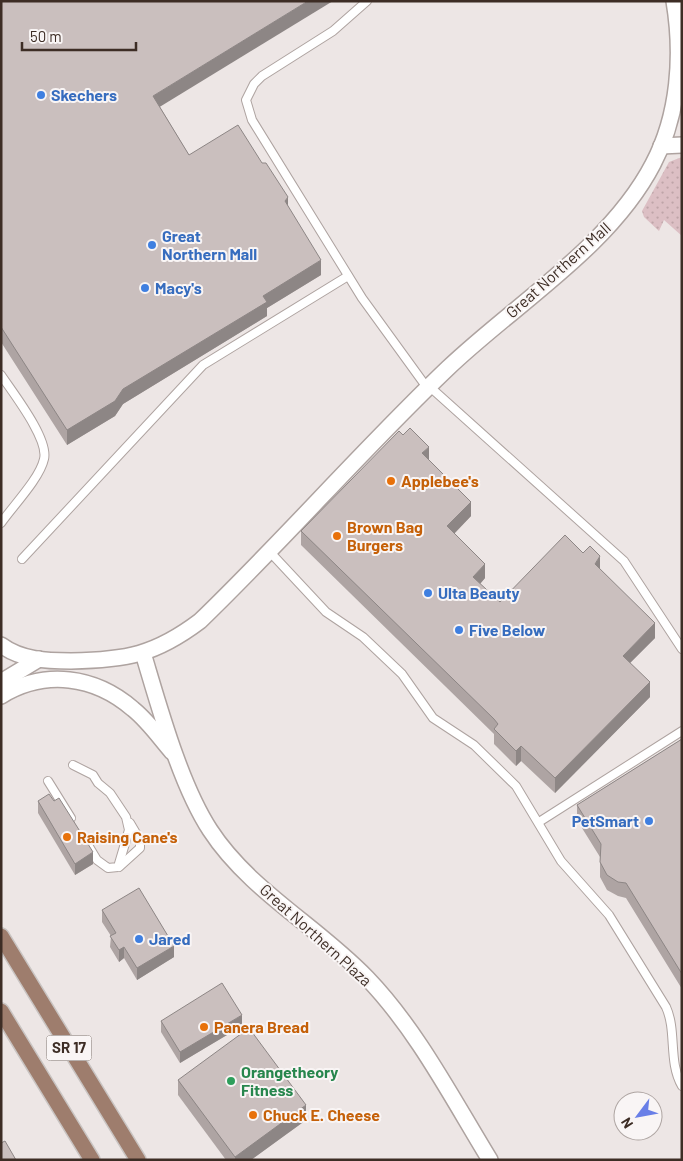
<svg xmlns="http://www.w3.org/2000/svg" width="683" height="1161" font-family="Barlow,sans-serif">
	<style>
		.grass { fill: url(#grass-dots) }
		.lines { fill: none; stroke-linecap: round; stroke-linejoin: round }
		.lane-casing { stroke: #aea3a0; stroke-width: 10 }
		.street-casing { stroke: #aea3a0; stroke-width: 18 }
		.primary-casing { stroke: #c9c4c2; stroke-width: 18 }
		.lane { stroke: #fff; stroke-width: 8 }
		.street { stroke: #fff; stroke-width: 15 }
		.primary { stroke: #9e7d6d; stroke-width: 15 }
		.wall { fill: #aea4a3 }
		.shaded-wall { fill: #8d8685 }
		.building { fill: #cabfbe; stroke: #8d8685 }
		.shop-dot { fill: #3f7fe0; stroke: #f9f5f5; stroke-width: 2 }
		.food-dot { fill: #e8710a; stroke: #f9f5f5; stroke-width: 2 }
		.leisure-dot { fill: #2e9e5b; stroke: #f9f5f5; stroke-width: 2 }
		.labels { text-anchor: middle; stroke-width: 4; stroke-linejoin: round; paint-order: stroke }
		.shield { fill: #f9f5f5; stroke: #756963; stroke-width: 1 }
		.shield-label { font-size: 15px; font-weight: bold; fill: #3d2d25 }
		.shop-label { font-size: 16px; font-weight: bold; fill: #366cbe; stroke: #f9f5f5; text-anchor: start }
		.street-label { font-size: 16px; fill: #3d2d25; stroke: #f9f5f5 }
		.food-label { font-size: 16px; font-weight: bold; fill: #c56008; stroke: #f9f5f5; text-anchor: start }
		.leisure-label { font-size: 16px; font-weight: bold; fill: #27864d; stroke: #f9f5f5; text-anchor: start }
	</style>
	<defs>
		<pattern id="grass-dots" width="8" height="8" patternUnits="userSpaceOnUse" patternTransform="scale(1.25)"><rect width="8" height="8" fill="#dcbfc4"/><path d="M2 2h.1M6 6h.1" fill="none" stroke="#bea4a8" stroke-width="1.8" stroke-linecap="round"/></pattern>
	</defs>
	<rect width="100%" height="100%" fill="#ede6e5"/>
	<path class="grass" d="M682,157V236L664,220L659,231L644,217L642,211L669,162Z"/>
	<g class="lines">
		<g class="lane-casing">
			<g id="lane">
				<path d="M367,1L333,31L262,76L254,84L246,100L252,120L362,298L428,389"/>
				<path d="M1,375C13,393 49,439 44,459C40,478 13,506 1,523"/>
				<path d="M430,387L624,561L682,649"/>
				<path d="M269,551L326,612L363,637L402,674L433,718L474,745L516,786L561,861L609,915L666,1007C677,1031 668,1062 682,1086"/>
				<path d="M22,559L203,365L348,276"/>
				<path d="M73,765L93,775L98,783L110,793L126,817L129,830L118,867L108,868L97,860L88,845"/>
				<path d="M48,781L71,818"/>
				<path d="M539,822L682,731"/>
				<path d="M119,867L140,848V840L130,823"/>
			</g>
		</g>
		<g class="street-casing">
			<g id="street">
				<path d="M661,146L682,145"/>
				<path d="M1,645C21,660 47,661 71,661C126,660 155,655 200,621C285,539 363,449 448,368C515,304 610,247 653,164C679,115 683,55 674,1"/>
				<path d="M143,653C159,706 180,784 210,830C249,890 317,926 367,978C417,1030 452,1098 490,1160"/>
				<path d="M1,682L39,659"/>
				<path d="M1,696C45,669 95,676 133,709C148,721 159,737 172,752"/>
			</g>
		</g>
		<g class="primary-casing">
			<g id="primary">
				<path d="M1,936L138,1160"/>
				<path d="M1,1011L92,1160"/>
			</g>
		</g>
		<use href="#lane" class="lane"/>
		<use href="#street" class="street"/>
		<use href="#primary" class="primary"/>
	</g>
	<g class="wall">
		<path d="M1,1L160,107L189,155L288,206L321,275L267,308V316L123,404L115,416L67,445L1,342Z"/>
		<path d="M429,460L471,516L454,534L485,578L480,584L500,602L600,569L655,638L630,663L650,697L555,793L521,761L516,766L494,744V734L301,545V531Z"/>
		<path d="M682,739V989L626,898L618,896L607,890L600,877V857L577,820V805Z"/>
		<path d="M38,801L93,864L75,875L38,813Z"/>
		<path d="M102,910L174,957L137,980L124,958L119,962L110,947L111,936L102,922Z"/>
		<path d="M161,1021L242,1026L180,1063L161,1032Z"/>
		<path d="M178,1080L306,1120L251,1160H226L178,1095Z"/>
	</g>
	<g class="shaded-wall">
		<path d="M308,1H333L153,111V96Z"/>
		<path d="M288,197V212L285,201Z"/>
		<path d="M321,260V275L267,308V316L123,404L115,416L67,445V430L123,389L263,296Z"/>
		<path d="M429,447V462L422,453Z"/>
		<path d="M471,502V516L447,541V526Z"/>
		<path d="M600,556V571L595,564Z"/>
		<path d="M485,564V578L473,592V577Z"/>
		<path d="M655,623V638L623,670V656Z"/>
		<path d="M650,682V697L555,793V778Z"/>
		<path d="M521,746V761L516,766V751Z"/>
		<path d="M93,852V864L75,875V864Z"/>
		<path d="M174,946V957L137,980V968Z"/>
		<path d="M124,947V958L119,962V950Z"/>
		<path d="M242,1015V1026L180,1063V1052Z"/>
		<path d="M306,1105V1120L251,1160H235V1157Z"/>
	</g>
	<g class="building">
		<path d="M1,1H308L153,96L189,155L238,125L262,163H266L288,197L285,201L321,260L263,296L267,302L123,389L115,401L67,430L1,327Z"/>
		<path d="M410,428L429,447L422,453L471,502L447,526L485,564L473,577L500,602L565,535L583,553L590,546L600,556L595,564L655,623L623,656L650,682L555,778L521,746L516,751L494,729L498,724L494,719L301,531L399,431L403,435Z"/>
		<path d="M682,739V974L626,883L618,882L607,875L600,862L601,844L577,805Z"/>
		<path d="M49,794L54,801L59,798L93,852L75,864L38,801Z"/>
		<path d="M139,888L174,946L137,968L124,947L119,950L110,936L116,933L102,910Z"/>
		<path d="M222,983L242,1015L180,1052L161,1021Z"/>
		<path d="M249,1028L306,1105L235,1157L178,1080Z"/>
		<path d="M5,1141L16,1160H1V1143Z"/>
	</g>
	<g class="shop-dot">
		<circle cx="41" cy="95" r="5"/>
		<circle cx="152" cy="245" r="5"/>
		<circle cx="145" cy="288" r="5"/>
		<circle cx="428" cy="593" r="5"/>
		<circle cx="459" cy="630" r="5"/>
		<circle cx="649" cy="821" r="5"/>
		<circle cx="139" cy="939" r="5"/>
	</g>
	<g class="food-dot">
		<circle cx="391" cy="481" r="5"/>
		<circle cx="337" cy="536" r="5"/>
		<circle cx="67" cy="837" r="5"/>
		<circle cx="204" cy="1027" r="5"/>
		<circle cx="253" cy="1115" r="5"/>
	</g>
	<circle class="leisure-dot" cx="231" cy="1081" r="5"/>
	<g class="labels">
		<rect class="shield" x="46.5" y="1035.5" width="45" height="25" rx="4"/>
		<g class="shield-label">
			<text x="69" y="1053">SR 17</text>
		</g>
		<g class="shop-label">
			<text x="51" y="101">Skechers</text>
			<text x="162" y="242">Great<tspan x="162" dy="18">Northern Mall</tspan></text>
			<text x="155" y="294">Macy's</text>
			<text x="438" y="599">Ulta Beauty</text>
			<text x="469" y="636">Five Below</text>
			<text x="639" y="827" text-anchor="end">PetSmart</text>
			<text x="149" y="945">Jared</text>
		</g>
		<g class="street-label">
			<text transform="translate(558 270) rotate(-42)" y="6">Great Northern Mall</text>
			<text transform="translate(316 935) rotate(42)" y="6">Great Northern Plaza</text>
		</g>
		<g class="food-label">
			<text x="401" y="487">Applebee's</text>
			<text x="347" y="533">Brown Bag<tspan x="347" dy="18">Burgers</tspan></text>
			<text x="77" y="843">Raising Cane's</text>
			<text x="214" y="1033">Panera Bread</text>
			<text x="263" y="1121">Chuck E. Cheese</text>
		</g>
		<g class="leisure-label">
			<text x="241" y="1078">Orangetheory<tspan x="241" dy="18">Fitness</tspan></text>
		</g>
	</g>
	<rect width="683" height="1161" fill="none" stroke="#3d2d25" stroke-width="5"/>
	<g transform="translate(638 1116) rotate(238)"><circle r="24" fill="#f9f5f5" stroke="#aea5a2"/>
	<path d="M0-4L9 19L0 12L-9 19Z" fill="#697fe7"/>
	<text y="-8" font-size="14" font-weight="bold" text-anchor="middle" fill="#3d2d25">N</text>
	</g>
	<path d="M22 42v8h114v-8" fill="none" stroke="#3d2d25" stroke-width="2.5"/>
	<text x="30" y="42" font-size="15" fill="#3d2d25" stroke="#f9f5f5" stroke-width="4" paint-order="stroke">50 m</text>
</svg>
